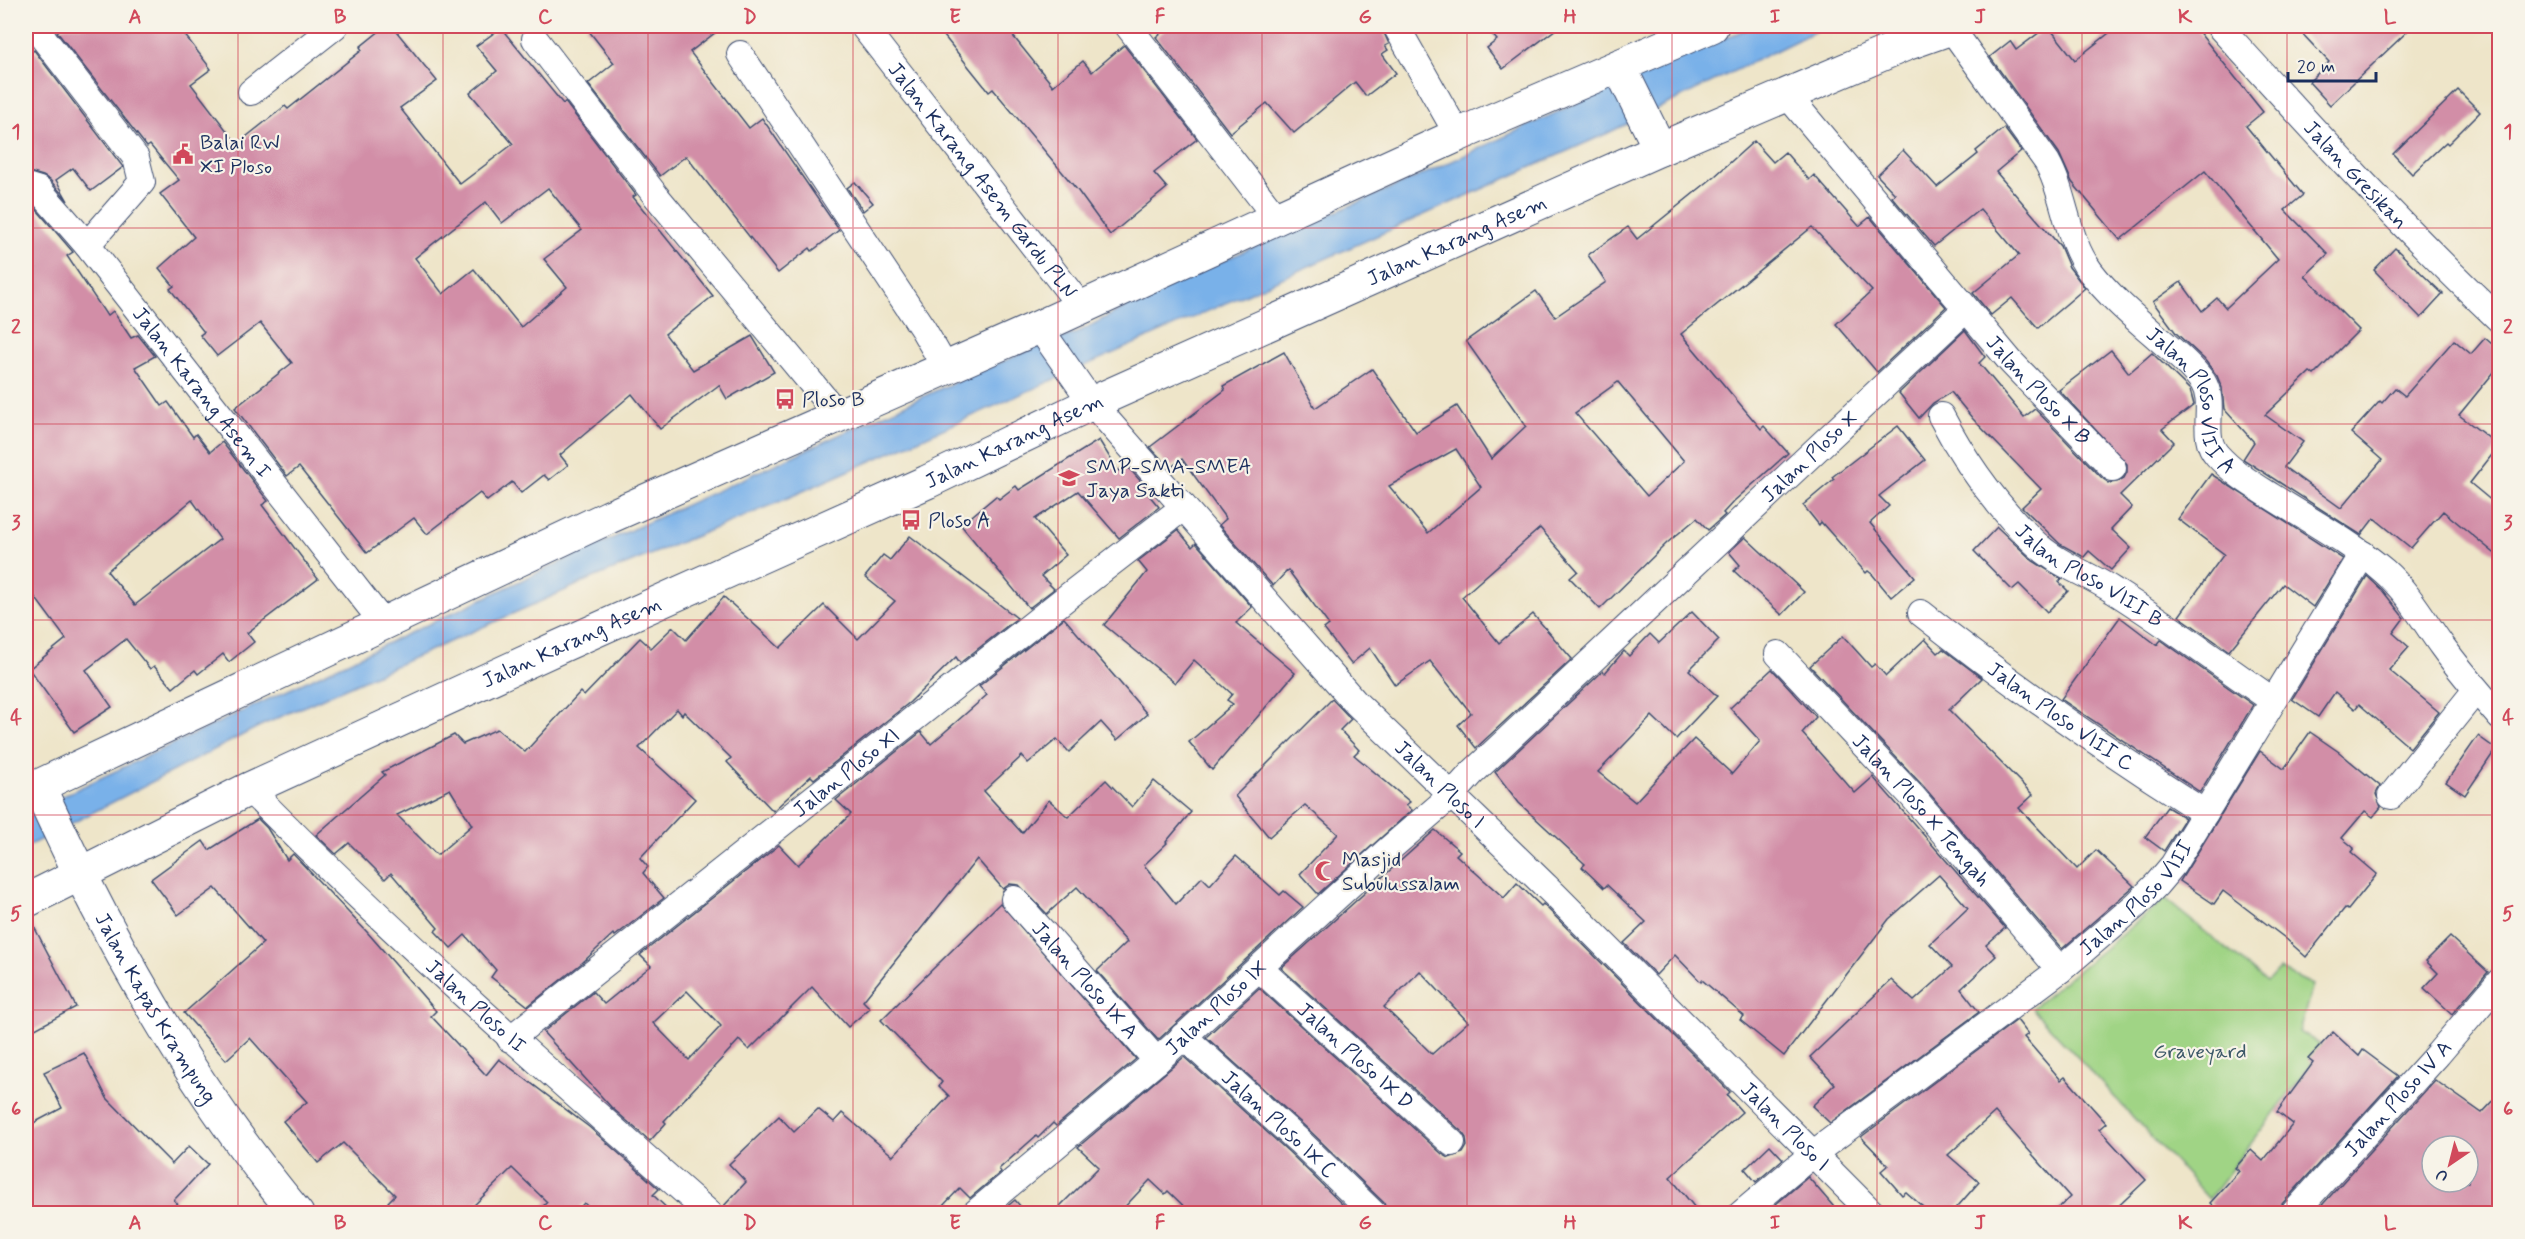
<svg xmlns="http://www.w3.org/2000/svg" width="2525" height="1239" font-family="Mynerve,sans-serif">
	<style>
		.green { fill: #a0d485; stroke: #5e8272; stroke-width: 1.5 }
		.water { fill: #79b1e9; stroke: #4a70a4; stroke-width: 1.5 }
		.building { fill: #d28ea7; fill-rule: evenodd }
		.lines { fill: none; stroke-linecap: round; stroke-linejoin: round }
		.street-casing { stroke: #3b4a6e; stroke-width: 28 }
		.primary-casing { stroke: #3b4a6e; stroke-width: 35 }
		.street { stroke: #fff; stroke-width: 26 }
		.primary { stroke: #fff; stroke-width: 33 }
		.grid { fill: none; stroke: #d1495b; stroke-width: 1.5; stroke-opacity: 0.55 }
		.labels { text-anchor: middle; stroke-width: 4.5; stroke-linejoin: round; paint-order: stroke }
		.poi-label { font-size: 21px; fill: #1b2f5e; stroke: #f7f3e8; text-anchor: start }
		.street-label { font-size: 21px; fill: #1b2f5e; stroke: #f7f3e8 }
		.park-label { font-size: 21px; fill: #3c5868; stroke: #f7f3e8 }
		.neatline { fill: none; stroke: #d1495b; stroke-width: 2 }
		.grid-label { font-size: 20px; text-anchor: middle; font-weight: bold; fill: #d1495b }
	</style>
	<rect width="100%" height="100%" fill="#f7f3e8"/>
	<filter id="ink" filterUnits="userSpaceOnUse"><feTurbulence type="fractalNoise" baseFrequency=".0167" numOctaves="2"/><feDisplacementMap in="SourceGraphic" scale="12" xChannelSelector="R" yChannelSelector="G"/><feConvolveMatrix kernelMatrix="1 2 1 2 8 2 1 2 1" color-interpolation-filters="sRGB"/></filter>
	<filter id="wash" filterUnits="userSpaceOnUse"><feTurbulence type="fractalNoise" baseFrequency=".008" numOctaves="4" result="noise"/><feDisplacementMap in="SourceGraphic" scale="24" xChannelSelector="R" yChannelSelector="G"/><feGaussianBlur stdDeviation="1.35" result="paint"/><feColorMatrix in="noise" values="0 0 0 0 0 0 0 0 0 0 0 0 0 0 0 0 0 1.4 0 .05"/><feComposite in="paint" operator="in"/></filter>
	<g filter="url(#wash)">
		<rect width="100%" height="100%" fill="#eee5c9"/>
		<path class="green" d="M2165,899L2267,982L2279,969L2313,985L2299,1031L2324,1047L2209,1199L2032,1008Z"/>
		<path class="water" d="M1755,26H1826L1608,133L772,505L593,578L260,726L26,847V813L550,567L944,387L1039,346L1077,333L1166,285L1431,171L1671,59Z"/>
		<g id="blocks">
			<g class="building">
				<path d="M65,26H178L211,69L191,84L237,144L285,106L288,109L362,50L360,47L386,26H392L437,81L400,108L460,184L513,144L470,93L497,71L476,46L501,28L563,104L565,102L636,195L633,197L713,296L665,334L693,370L752,336L774,372L727,399L719,385L660,429L632,394L560,455L568,465L549,480L544,475L521,493L512,482L487,501L480,493L427,534L414,518L367,553L299,467L287,476L235,408L292,363L260,323L217,356L200,335L204,332L170,289L174,286L159,268L194,237L160,194L179,180L150,145L147,147L57,32ZM548,188L582,230L544,259L567,287L521,327L474,269L443,294L415,258L486,202L502,223Z"/>
				<path d="M585,26H724L690,52L749,128L762,118L839,230L812,251L810,248L778,273L686,156L660,176L588,84L614,63Z"/>
				<path d="M936,26H1005L1053,86L1083,61L1092,72L1124,45L1197,139L1154,173L1167,188L1110,235L1078,191L993,89L989,92Z"/>
				<path d="M1170,26H1381L1389,44L1385,46L1388,50L1382,54L1396,73L1366,96L1355,82L1294,133L1267,103L1230,133L1156,37Z"/>
				<path d="M1485,26H1560L1503,69L1487,48L1497,40Z"/>
				<path d="M2048,26L2075,60L2118,26H2194L2263,112L2246,126L2303,195L2285,210L2328,254L2305,276L2359,330L2314,375L2310,372L2265,415L2303,442L2284,467L2341,508L2382,460L2351,433L2380,401L2382,403L2395,388L2405,396L2454,340L2471,354L2485,338L2499,350V366L2459,415L2499,446L2470,483L2499,507V557L2443,511L2411,548L2374,518L2361,535L2243,459L2254,442L2224,409L2222,388L2217,376L2204,359L2176,333L2153,302L2181,282L2202,311L2217,298L2226,308L2278,259L2205,171L2120,240L2072,182L2059,153L1990,57L2010,41L2016,50Z"/>
				<path d="M2295,26H2413L2330,105L2309,82L2329,62Z"/>
				<path d="M34,50L123,167L91,191L73,168L56,180L68,201L50,180L43,176L26,171V57Z"/>
				<path d="M2458,90L2480,112L2448,144L2446,142L2412,174L2393,154Z"/>
				<path d="M2004,128L2021,151L1996,172L2060,246L2069,267L2085,288L2038,328L2012,298L1991,315L1973,293L2019,255L1980,209L1934,246L1892,197L1895,194L1877,175L1903,150L1937,187L1978,154L1976,151Z"/>
				<path d="M1754,141L1773,162L1785,152L1809,180L1814,175L1859,226L1870,217L1946,307L1877,372L1836,324L1872,291L1812,227L1681,334L1761,429L1764,426L1788,453L1734,501L1723,513L1725,515L1708,530L1697,518L1667,543L1600,609L1570,578L1578,571L1540,528L1462,597L1499,643L1533,614L1572,659L1476,748L1458,725L1471,713L1430,661L1395,685L1370,648L1351,664L1324,629L1329,625L1288,570L1273,586L1219,525L1226,519L1182,459L1170,468L1150,447L1225,390L1223,386L1284,352L1315,408L1372,369L1416,432L1457,406L1491,459L1526,426L1466,341L1536,291L1555,317L1606,282L1588,255L1628,227L1637,239L1715,176ZM1618,382L1684,461L1647,496L1575,413ZM1456,449L1481,487L1428,533L1389,486Z"/>
				<path d="M855,182L873,203L863,211L847,188Z"/>
				<path d="M26,202L31,203L73,252L67,256L107,316L113,311L131,338L138,335L155,356L135,367L162,406L168,402L193,437L196,434L210,452L222,442L268,501L262,505L318,579L247,633L254,642L229,662L223,654L198,674L195,670L173,688L154,666L150,669L126,639L86,670L112,707L74,732L29,669L66,639L26,585ZM192,500L220,539L135,605L107,571Z"/>
				<path d="M2395,248L2443,294L2421,318L2374,270Z"/>
				<path d="M1965,330L1985,357L1979,363L2024,417L2035,409L2102,478L2109,483L2117,482L2124,478L2127,472V464L2059,390L2111,350L2129,373L2152,353L2190,390L2194,405L2162,429L2174,442L2120,495L2132,507L2111,529L2131,548L2111,570L2089,551L2084,557L2060,544L2022,507L2041,489L1973,419L1951,392L1933,403L1919,418L1899,393Z"/>
				<path d="M1898,426L1925,460L1879,496L1889,506L1870,523L1915,577L1891,597L1872,574L1868,571L1866,573L1821,522L1819,525L1803,505L1834,479L1832,477Z"/>
				<path d="M1099,440L1118,471L1126,465L1145,486L1143,488L1159,507L1119,538L1078,491L1035,519L1066,555L1041,576L1054,589L1029,608L961,525L996,496L999,499L1016,486L1019,490Z"/>
				<path d="M2211,474L2343,559L2313,607L2283,584L2229,651L2179,616L2224,554L2178,519Z"/>
				<path d="M1997,527L2033,561L2062,579L2059,582L2068,591L2047,612L2019,584L2012,590L1974,551Z"/>
				<path d="M1178,530L1192,547L1196,543L1252,607L1236,623L1295,673L1212,770L1189,742L1233,704L1227,700L1232,694L1194,660L1175,683L1104,625L1147,572L1138,561Z"/>
				<path d="M910,536L1017,618L960,663L956,657L910,702L814,779L811,776L773,811L727,762L731,758L684,712L682,715L677,709L639,748L695,799L640,858L648,867L643,873L664,898L615,936L613,934L582,963L528,1006L491,977L496,970L465,935L451,948L435,931L438,928L391,873L385,879L349,843L336,854L316,835L385,775L382,772L454,735L463,744L497,729L525,752L580,692L584,696L640,638L651,648L673,627L686,640L724,597L780,648L824,605L858,639L895,601L865,577L883,555L890,560ZM450,789L472,825L437,855L397,815Z"/>
				<path d="M1745,537L1804,592L1782,615L1734,571L1740,565L1729,552Z"/>
				<path d="M2367,576L2382,590L2404,618L2393,633L2409,647L2389,670L2439,712L2410,748L2359,704L2355,709L2335,692L2318,717L2292,699Z"/>
				<path d="M1692,612L1719,640L1689,670L1717,696L1676,739L1652,716L1598,772L1635,802L1694,739L1732,774L1760,741L1730,708L1772,669L1816,717L1802,733L1855,793L1873,777L2005,928L1986,945L1996,956L1961,989L1979,1012L1830,1123L1812,1106L1835,1084L1810,1057L1891,980L1914,1001L1952,967L1930,944L1968,908L1939,875L1889,919L1784,1056L1740,1020L1744,1016L1702,980L1701,982L1675,955L1656,975L1624,943L1646,922L1607,885L1604,888L1582,867L1585,864L1519,803L1495,772L1603,671L1605,673L1624,651L1629,656L1650,634L1659,643Z"/>
				<path d="M2120,617L2157,645L2161,640L2253,705L2200,792L2061,699Z"/>
				<path d="M1064,618L1147,714L1117,740L1101,722L1069,752L1057,739L1028,763L1022,756L984,791L1022,833L1049,800L1068,817L1106,780L1132,807L1154,781L1191,812L1166,842L1167,843L1144,865L1176,904L1202,877L1210,885L1236,856L1280,895L1284,891L1303,907L1158,1040L1097,971L1127,942L1077,887L1047,914L1019,885L1010,884L1003,889L977,859L863,1001L870,1008L848,1027L812,987L749,1050L739,1040L664,1121L666,1123L650,1141L611,1107L543,1032L593,992L604,1004L651,966L640,955L779,845L798,865L851,814L836,800L921,732L931,744L987,695L979,686ZM687,991L721,1026L689,1060L653,1023Z"/>
				<path d="M1843,636L1871,667L1875,664L1886,676L1925,639L1938,653L1943,649L1982,678L1949,710L2033,795L2019,808L2077,869L2096,850L2134,886L2062,949L1924,787L1810,666Z"/>
				<path d="M1332,699L1351,719L1340,730L1359,750L1354,755L1410,802L1406,805L1412,810L1318,894L1300,874L1338,834L1305,805L1269,837L1235,796Z"/>
				<path d="M2310,732L2339,752L2380,786L2376,794L2381,807L2373,817L2365,811L2342,838L2354,848L2351,852L2377,874L2348,910L2345,908L2306,957L2285,938L2223,891L2214,904L2180,881L2260,751L2284,769Z"/>
				<path d="M2478,736L2496,749L2465,795L2446,782Z"/>
				<path d="M2167,807L2185,818L2164,851L2145,837Z"/>
				<path d="M258,819L267,828L287,860L293,854L367,932L436,1011L431,1016L486,1075L499,1059L589,1127L659,1189L653,1195L673,1214H596L584,1203L574,1214H536L547,1202L512,1168L465,1214H399L388,1202L395,1195L343,1143L318,1163L283,1121L307,1102L250,1038L226,1060L184,1013L263,943L215,888L178,915L151,879L203,841L209,850Z"/>
				<path d="M1435,830L1460,851L1456,855L1504,898L1517,883L1541,906L1543,904L1730,1092L1727,1095L1742,1112L1670,1177L1700,1214H1389L1384,1203L1309,1130L1206,1037L1259,988L1442,1154L1449,1158L1463,1153L1467,1146L1466,1138L1462,1132L1281,968ZM1420,971L1468,1022L1432,1054L1384,1007Z"/>
				<path d="M1000,903L1136,1059L1056,1126L1053,1123L1038,1138L1036,1136L999,1169L1001,1172L970,1198L960,1188L935,1214H725L723,1207L746,1182L729,1164L779,1116L794,1132L818,1109L834,1122L842,1113L893,1156L949,1096L939,1086L942,1082L881,1020Z"/>
				<path d="M30,919L76,1007L26,1034V920Z"/>
				<path d="M2450,937L2488,972L2452,1014L2424,988L2438,973L2426,961Z"/>
				<path d="M2017,1020L2028,1034L2024,1037L2061,1080L2065,1077L2106,1123L2099,1129L2146,1180L2110,1214H2052L2070,1197L1995,1112L1948,1155L1979,1182L1951,1214H1931L1906,1192L1902,1195L1881,1171L1888,1165L1861,1137Z"/>
				<path d="M2333,1032L2359,1056L2363,1050L2398,1076L2282,1204L2278,1214H2222L2210,1203L2239,1171L2235,1168L2251,1150L2263,1161L2293,1124L2277,1112L2313,1063L2308,1059Z"/>
				<path d="M84,1053L107,1098L172,1164L189,1146L208,1164L174,1200L186,1214H26V1127L62,1108L44,1072Z"/>
				<path d="M1184,1057L1289,1152L1352,1214H1192L1168,1191L1165,1194L1150,1180L1118,1214H1052L1099,1167L1078,1147Z"/>
				<path d="M2435,1080L2482,1113L2499,1095V1214H2314ZM2432,1146H2468V1182H2432Z"/>
				<path d="M1770,1145L1783,1159L1756,1182L1745,1169Z"/>
				<path d="M1808,1177L1840,1214H1784L1776,1204Z"/>
				<path d="M1015,1200L1027,1214H998Z"/>
			</g>
		</g>
	</g>
	<g filter="url(#ink)">
		<use href="#blocks" fill-opacity="0" stroke="#3b4a6e" stroke-width="1.5"/>
		<g class="lines">
			<g class="street-casing">
				<g id="street">
					<path id="s1" d="M34,26L136,158L142,182L87,245L383,623"/>
					<path id="s2" d="M863,26L1081,307"/>
					<path d="M1128,26L1275,216"/>
					<path d="M1396,26L1458,135"/>
					<path id="s3" d="M2219,26C2310,126 2401,227 2500,320"/>
					<path id="s4" d="M1951,28L2047,162C2066,196 2066,239 2090,271C2109,296 2134,317 2158,338C2173,351 2191,365 2203,382C2217,405 2199,435 2217,455C2232,472 2252,484 2271,496C2309,520 2350,542 2384,571C2408,592 2424,621 2442,646C2460,671 2480,694 2500,717"/>
					<path d="M535,39L656,196L838,415"/>
					<path d="M740,54L923,329L945,367"/>
					<path d="M251,92L335,26"/>
					<path id="s5" d="M1788,96L2011,362L2113,468"/>
					<path d="M26,186L39,190L87,245"/>
					<path id="s6" d="M1039,327L1092,403L1355,702L1554,894L1873,1214"/>
					<path id="s7" d="M1941,416C1965,462 1995,504 2033,541C2056,564 2087,573 2114,591C2168,625 2220,664 2272,700"/>
					<path id="s8" d="M1921,613C2012,685 2107,751 2205,813"/>
					<path id="s9" d="M1778,654L1913,797L2060,970"/>
					<path id="s10" d="M249,789C396,938 553,1076 710,1214"/>
					<path d="M2391,796L2476,690"/>
					<path id="s11" d="M1014,899L1157,1061"/>
					<path id="s12" d="M1260,969L1452,1143"/>
					<path id="s13" d="M1183,1036L1299,1141L1374,1214"/>
					<path id="s14" d="M510,1039L1071,594L1184,507"/>
					<path id="s15" d="M974,1214L1157,1061L1388,850L1452,795L1472,773L1966,309"/>
					<path id="s16" d="M1741,1214L1814,1153L2060,970L2136,905L2157,884L2173,865L2205,813L2363,554"/>
					<path id="s17" d="M2293,1214L2438,1054L2500,981"/>
				</g>
			</g>
			<g class="primary-casing">
				<g id="primary">
					<path d="M1619,66L1660,149"/>
					<path id="s18" d="M39,787C106,935 192,1089 297,1214"/>
					<path d="M26,792L609,517L1039,327L1458,135L1712,26"/>
					<path id="s19" d="M26,901L249,789L561,646L927,482L1092,403L1660,149L1906,44L1957,26"/>
				</g>
			</g>
			<use href="#street" class="street"/>
			<use href="#primary" class="primary"/>
		</g>
	</g>
	<path class="grid" d="M238,26V1214M443,26V1214M648,26V1214M853,26V1214M1058,26V1214M1262,26V1214M1467,26V1214M1672,26V1214M1877,26V1214M2082,26V1214M2287,26V1214M26,228H2500M26,424H2500M26,620H2500M26,815H2500M26,1010H2500"/>
	<defs>
		<g id="civic-bare" transform="scale(1.62)"><path d="M-.6-6.5H3V-4.5H.6V-3L4-1V1h2V6H-6V1h2V-1L-.6-3ZM-1.2 2.5V6h2.4V2.5Z" fill="#d1495b" stroke="#f7f3e8" stroke-width="2.5" paint-order="stroke"/></g>
		<g id="bus-bare" transform="scale(1.62)"><path d="M-5-6H5V4H4V6H2V4H-2V6H-4V4H-5ZM-3.5-4V0h7V-4ZM-3.5 1.2v1.5H-2V1.2ZM2 1.2v1.5H3.5V1.2Z" fill="#d1495b" stroke="#f7f3e8" stroke-width="2.5" paint-order="stroke"/></g>
		<g id="school-bare" transform="scale(1.62)"><path d="M0-5L7-2L0 1L-7-2ZM-4 1L0 2.5L4 1V4Q0 6-4 4Z" fill="#d1495b" stroke="#f7f3e8" stroke-width="2.5" paint-order="stroke"/></g>
		<g id="mosque-bare" transform="scale(1.62)"><path d="M3.5-4.9A6 6 0 1 0 3.5 4.9A5 5 0 1 1 3.5-4.9Z" fill="#d1495b" stroke="#f7f3e8" stroke-width="2.5" paint-order="stroke"/></g>
	</defs>
	<g fill-rule="evenodd">
		<use href="#civic-bare" x="183" y="154"/>
		<use href="#bus-bare" x="785" y="399"/>
		<use href="#school-bare" x="1069" y="478"/>
		<use href="#bus-bare" x="911" y="520"/>
		<use href="#mosque-bare" x="1325" y="871"/>
	</g>
	<g class="labels">
		<g class="poi-label">
			<text x="200" y="149">Balai RW<tspan x="200" dy="24">XI Ploso</tspan></text>
			<text x="802" y="406">Ploso B</text>
			<text x="1086" y="473">SMP-SMA-SMEA<tspan x="1086" dy="24">Jaya Sakti</tspan></text>
			<text x="928" y="527">Ploso A</text>
			<text x="1342" y="866">Masjid<tspan x="1342" dy="24">Subulussalam</tspan></text>
		</g>
		<g class="street-label">
			<text dy="7" stroke="none"><textPath href="#s3" startOffset="202">Jalan Gresikan</textPath></text>
			<text dy="7" stroke="none"><textPath href="#s2" startOffset="195">Jalan Karang Asem Gardu PLN</textPath></text>
			<text dy="7" stroke="none"><textPath href="#s19" startOffset="1576">Jalan Karang Asem</textPath></text>
			<text dy="7" stroke="none"><textPath href="#s5" startOffset="386">Jalan Ploso X B</textPath></text>
			<text dy="7" stroke="none"><textPath href="#s1" startOffset="462">Jalan Karang Asem I</textPath></text>
			<text dy="7" stroke="none"><textPath href="#s4" startOffset="453">Jalan Ploso VIII A</textPath></text>
			<text dy="7" stroke="none"><textPath href="#s19" startOffset="1090">Jalan Karang Asem</textPath></text>
			<text dy="7" stroke="none"><textPath href="#s15" startOffset="1128">Jalan Ploso X</textPath></text>
			<text dy="7" stroke="none"><textPath href="#s7" startOffset="222">Jalan Ploso VIII B</textPath></text>
			<text dy="7" stroke="none"><textPath href="#s19" startOffset="604">Jalan Karang Asem</textPath></text>
			<text dy="7" stroke="none"><textPath href="#s8" startOffset="174">Jalan Ploso VIII C</textPath></text>
			<text dy="7" stroke="none"><textPath href="#s14" startOffset="429">Jalan Ploso XI</textPath></text>
			<text dy="7" stroke="none"><textPath href="#s6" startOffset="609">Jalan Ploso I</textPath></text>
			<text dy="7" stroke="none"><textPath href="#s9" startOffset="212">Jalan Ploso X Tengah</textPath></text>
			<text dy="7" stroke="none"><textPath href="#s16" startOffset="507">Jalan Ploso VIII</textPath></text>
			<text dy="7" stroke="none"><textPath href="#s11" startOffset="108">Jalan Ploso IX A</textPath></text>
			<text dy="7" stroke="none"><textPath href="#s10" startOffset="314">Jalan Ploso II</textPath></text>
			<text dy="7" stroke="none"><textPath href="#s18" startOffset="250">Jalan Kapas Krampung</textPath></text>
			<text dy="7" stroke="none"><textPath href="#s15" startOffset="318">Jalan Ploso IX</textPath></text>
			<text dy="7" stroke="none"><textPath href="#s12" startOffset="129">Jalan Ploso IX D</textPath></text>
			<text dy="7" stroke="none"><textPath href="#s17" startOffset="156">Jalan Ploso IV A</textPath></text>
			<text dy="7" stroke="none"><textPath href="#s13" startOffset="130">Jalan Ploso IX C</textPath></text>
			<text dy="7" stroke="none"><textPath href="#s6" startOffset="1095">Jalan Ploso I</textPath></text>
		</g>
		<g class="park-label">
			<text x="2200" y="1058">Graveyard</text>
		</g>
	</g>
	<rect width="2525" height="1239" fill="none" stroke="#f7f3e8" stroke-width="66"/>
	<g transform="translate(2450 1164) rotate(215)"><circle r="28" fill="#f7f3e8" stroke="#9fa5b1" stroke-width="1.5"/>
	<path d="M0-4.5L10 22L0 15L-10 22Z" fill="#d1495b"/>
	<text y="-9" font-size="16" font-weight="bold" text-anchor="middle" fill="#1b2f5e">U</text>
	</g>
	<path d="M2288 72v9h88v-9" fill="none" stroke="#1b2f5e" stroke-width="3"/>
	<text x="2297" y="72" font-size="18" fill="#1b2f5e" stroke="#f7f3e8" stroke-width="4.5" paint-order="stroke">20 m</text>
	<rect x="33" y="33" width="2459" height="1173" class="neatline"/>
	<g class="grid-label">
		<text x="135" y="23">A</text>
		<text x="340" y="23">B</text>
		<text x="545" y="23">C</text>
		<text x="750" y="23">D</text>
		<text x="955" y="23">E</text>
		<text x="1160" y="23">F</text>
		<text x="1365" y="23">G</text>
		<text x="1570" y="23">H</text>
		<text x="1775" y="23">I</text>
		<text x="1980" y="23">J</text>
		<text x="2185" y="23">K</text>
		<text x="2390" y="23">L</text>
		<text x="16" y="138">1</text>
		<text x="2508" y="138">1</text>
		<text x="16" y="333">2</text>
		<text x="2508" y="333">2</text>
		<text x="16" y="529">3</text>
		<text x="2508" y="529">3</text>
		<text x="16" y="724">4</text>
		<text x="2508" y="724">4</text>
		<text x="16" y="920">5</text>
		<text x="2508" y="920">5</text>
		<text x="16" y="1115">6</text>
		<text x="2508" y="1115">6</text>
		<text x="135" y="1229">A</text>
		<text x="340" y="1229">B</text>
		<text x="545" y="1229">C</text>
		<text x="750" y="1229">D</text>
		<text x="955" y="1229">E</text>
		<text x="1160" y="1229">F</text>
		<text x="1365" y="1229">G</text>
		<text x="1570" y="1229">H</text>
		<text x="1775" y="1229">I</text>
		<text x="1980" y="1229">J</text>
		<text x="2185" y="1229">K</text>
		<text x="2390" y="1229">L</text>
	</g>
</svg>
